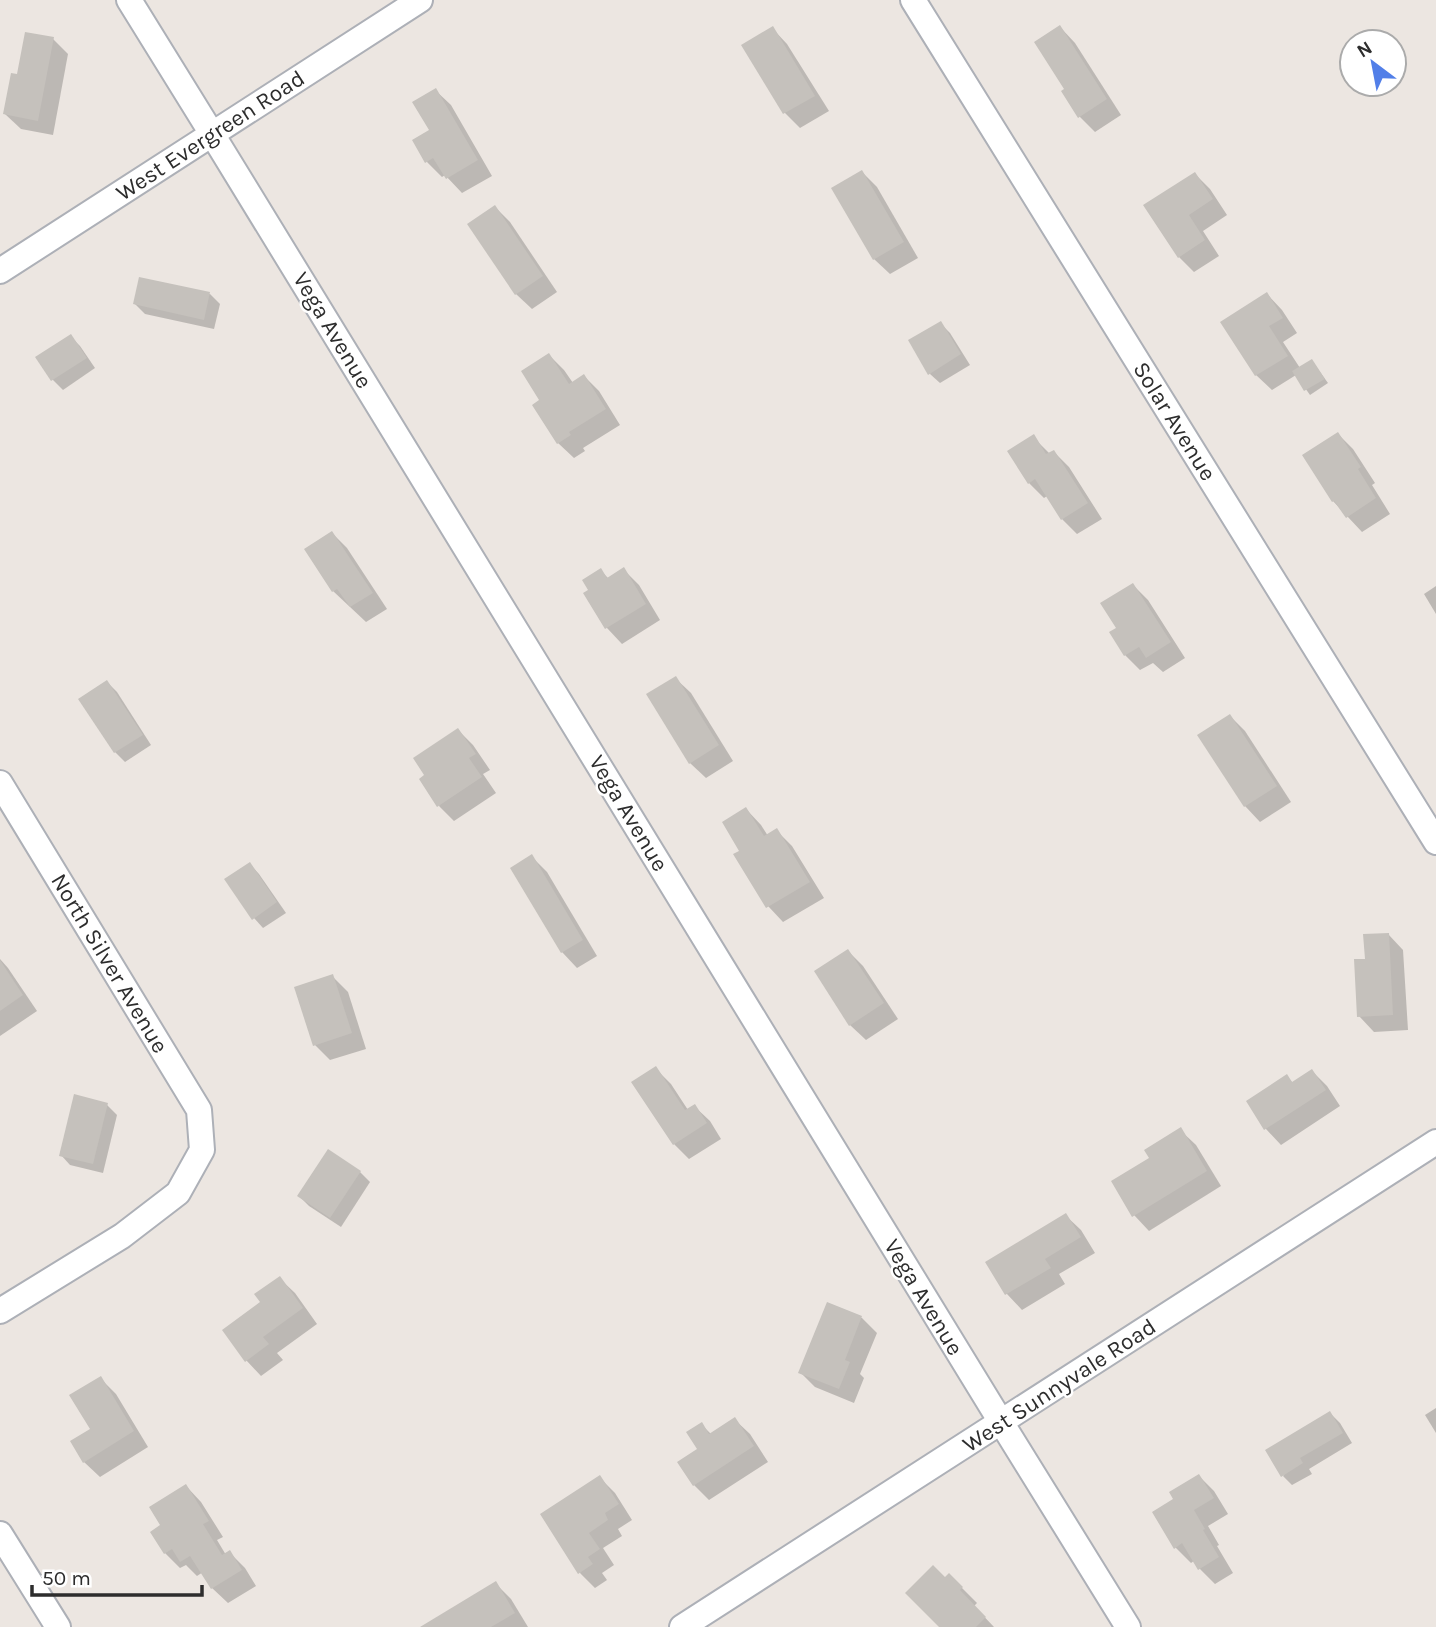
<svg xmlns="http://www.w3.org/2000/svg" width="1436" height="1627" font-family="Karla,sans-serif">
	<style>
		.shadow { fill: #0003 }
		.building { fill: #c5c1bc }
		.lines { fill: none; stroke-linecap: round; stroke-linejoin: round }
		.minor-casing { stroke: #adb0b7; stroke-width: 28 }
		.minor { stroke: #fff; stroke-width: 24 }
		.labels { text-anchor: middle; stroke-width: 5; stroke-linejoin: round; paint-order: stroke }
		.street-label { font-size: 23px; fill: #2d2d2d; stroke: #fff }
	</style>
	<rect width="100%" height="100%" fill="#ece6e1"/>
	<g class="shadow">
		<path d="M1060,27L1075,43L1121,115L1095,132L1080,117L1066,89Z"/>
		<path d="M772,28L787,44L829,111L800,128L785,113L744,45Z"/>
		<path d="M53,39L68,54L53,135L21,129L5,114L19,76Z"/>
		<path d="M435,90L451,105L492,176L462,193L445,175L442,177L427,162Z"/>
		<path d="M862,172L877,187L918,258L890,274L874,259Z"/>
		<path d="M1195,174L1210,189L1227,215L1203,231L1219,256L1194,272L1179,257Z"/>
		<path d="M495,207L510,222L557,292L532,309L516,294Z"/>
		<path d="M210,294L220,304L214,329L145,314L135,304Z"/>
		<path d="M1267,294L1282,310L1297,333L1283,342L1300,368L1312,361L1328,383L1310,395L1296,375L1272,390L1256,375L1223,323Z"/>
		<path d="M940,323L950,333L970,365L940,383L930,374Z"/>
		<path d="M70,336L80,346L95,368L63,390L53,380L38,358Z"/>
		<path d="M549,355L564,370L573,383L584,376L599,391L620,425L583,448L585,451L574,458L558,443L535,405L542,401Z"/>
		<path d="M1338,434L1353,449L1375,483L1372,485L1390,514L1362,532L1333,501Z"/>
		<path d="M1033,437L1050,454L1054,452L1069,467L1102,519L1077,534L1062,519L1047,496L1044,498L1029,483Z"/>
		<path d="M332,533L347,548L387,609L366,622L333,591Z"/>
		<path d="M624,570L639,585L660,620L622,644L607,628L585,594L590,591L601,571L609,579Z"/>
		<path d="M1133,585L1148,600L1185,658L1163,672L1153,663L1140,670L1125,655L1118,628Z"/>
		<path d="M1436,586V614L1424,594Z"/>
		<path d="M675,678L691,693L733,761L706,778L690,763Z"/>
		<path d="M107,682L117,692L151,745L125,762L115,752L81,699Z"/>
		<path d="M1230,716L1245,731L1291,802L1260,822L1245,806L1199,736Z"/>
		<path d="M458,730L473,745L490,770L483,774L496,793L454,821L439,806Z"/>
		<path d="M746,809L761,825L768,836L777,831L792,846L824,898L783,922L768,906L742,852Z"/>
		<path d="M532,857L547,872L597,956L577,968L562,952L512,869Z"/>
		<path d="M250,864L259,874L286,913L263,928L254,918Z"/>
		<path d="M1388,934L1403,950L1408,1030L1374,1032L1359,1016Z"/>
		<path d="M848,951L863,966L898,1019L866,1040L850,1025Z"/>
		<path d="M0,959L8,968L37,1011L0,1036Z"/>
		<path d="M332,976L348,992L366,1049L330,1060L315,1045Z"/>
		<path d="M656,1069L671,1084L688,1110L694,1106L710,1121L721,1139L689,1159L674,1144Z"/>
		<path d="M1312,1071L1327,1086L1340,1106L1281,1145L1266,1129L1248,1102L1287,1077L1293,1083Z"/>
		<path d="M107,1105L117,1115L103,1173L70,1165L61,1155Z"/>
		<path d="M1180,1130L1196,1145L1221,1186L1149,1231L1134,1215L1151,1158Z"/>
		<path d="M328,1151L360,1172L370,1182L341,1227L309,1206L299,1196Z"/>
		<path d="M1065,1215L1081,1230L1095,1253L1059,1274L1065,1284L1022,1310L1007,1294L988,1262Z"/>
		<path d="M279,1278L295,1293L317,1324L277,1353L283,1360L261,1376L246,1360L263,1303Z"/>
		<path d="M828,1304L862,1318L877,1333L860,1374L864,1378L854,1403L815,1387L800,1372Z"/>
		<path d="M101,1379L116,1394L148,1447L100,1477L84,1462L92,1430Z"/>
		<path d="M1436,1408V1433L1425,1415Z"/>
		<path d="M1330,1413L1340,1423L1352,1443L1309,1469L1312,1474L1292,1485L1283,1476Z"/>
		<path d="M734,1419L750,1434L768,1462L709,1500L694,1485L700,1450L701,1424L711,1434Z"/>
		<path d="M1199,1476L1214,1491L1228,1514L1208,1526L1219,1545L1217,1546L1233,1573L1215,1584L1200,1569L1195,1560L1191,1563L1175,1547L1176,1499Z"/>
		<path d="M599,1477L615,1493L632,1520L618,1529L622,1536L603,1548L614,1565L602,1573L607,1580L595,1588L580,1573Z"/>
		<path d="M186,1486L201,1502L223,1537L217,1540L226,1555L229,1552L245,1568L256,1586L228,1603L212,1588L203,1572L197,1576L186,1565L180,1568L165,1553L163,1526Z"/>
		<path d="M949,1575L977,1603L974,1606L994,1627H942L945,1580Z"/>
		<path d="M495,1583L511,1599L528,1627H429Z"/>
	</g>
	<g class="building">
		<path d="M1060,25L1107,99L1078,118L1061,91L1064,89L1034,42Z"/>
		<path d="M773,26L815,96L783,114L741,45Z"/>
		<path d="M25,32L54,37L38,121L3,114L11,73L17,74Z"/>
		<path d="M436,88L478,160L446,179L433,158L425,163L412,140L429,130L412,102Z"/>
		<path d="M862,170L904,242L873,260L831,188Z"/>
		<path d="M1195,172L1213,199L1189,215L1205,240L1178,258L1143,205Z"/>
		<path d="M495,205L543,276L515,295L467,224Z"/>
		<path d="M139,277L210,292L204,320L133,304Z"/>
		<path d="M1267,292L1283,318L1269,326L1288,356L1255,376L1220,322Z"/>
		<path d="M941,321L961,354L928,375L908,340Z"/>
		<path d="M71,334L87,358L51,381L35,357Z"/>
		<path d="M549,353L569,384L584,374L606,409L569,432L571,435L557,444L532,405L539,400L521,371Z"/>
		<path d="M1312,359L1325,379L1304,391L1292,371Z"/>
		<path d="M1338,432L1361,467L1358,469L1376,498L1346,518L1334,501L1332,502L1302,455Z"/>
		<path d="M1034,434L1046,454L1054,450L1088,503L1061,520L1035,479L1028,484L1007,451Z"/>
		<path d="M332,531L373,593L350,607L337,589L332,592L304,549Z"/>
		<path d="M624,567L646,604L605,629L583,593L588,590L582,580L601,568L607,578Z"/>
		<path d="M1133,583L1171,642L1146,658L1139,647L1124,656L1109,632L1116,628L1100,603Z"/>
		<path d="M676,676L719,745L689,764L646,694Z"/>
		<path d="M107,680L143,735L114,753L78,699Z"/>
		<path d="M1230,714L1277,786L1244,807L1197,735Z"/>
		<path d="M458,728L476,754L469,758L482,777L437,807L419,779L424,775L413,758Z"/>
		<path d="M746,807L764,836L777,828L810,882L766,908L733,854L739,851L722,822Z"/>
		<path d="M532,854L583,940L561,953L510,868Z"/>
		<path d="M250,862L277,902L252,920L224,879Z"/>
		<path d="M1389,933L1393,1015L1357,1017L1354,959H1365L1363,934Z"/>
		<path d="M848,949L884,1003L849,1026L814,971Z"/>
		<path d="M0,960L23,995L0,1011Z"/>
		<path d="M333,974L352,1033L313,1046L294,987Z"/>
		<path d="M656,1066L685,1110L695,1104L707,1123L673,1145L631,1082Z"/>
		<path d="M1312,1069L1326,1090L1264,1130L1246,1101L1287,1074L1292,1082Z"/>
		<path d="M74,1094L108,1103L93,1164L59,1156Z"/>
		<path d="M1181,1127L1207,1171L1132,1217L1111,1181L1149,1158L1144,1150Z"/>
		<path d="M328,1149L361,1171L330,1218L297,1196Z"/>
		<path d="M1066,1213L1081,1237L1045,1259L1051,1268L1005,1295L985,1262Z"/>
		<path d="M280,1276L303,1308L263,1337L269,1344L245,1362L222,1330L260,1302L254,1294Z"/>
		<path d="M827,1302L862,1316L845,1360L850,1362L839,1389L798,1373Z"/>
		<path d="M101,1376L134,1431L83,1463L70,1441L90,1429L69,1395Z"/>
		<path d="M1330,1411L1343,1433L1300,1458L1303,1463L1281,1477L1265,1450Z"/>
		<path d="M735,1417L754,1446L693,1486L677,1462L697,1449L686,1432L702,1422L709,1434Z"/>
		<path d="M1199,1474L1214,1498L1194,1510L1205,1529L1203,1530L1219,1557L1198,1570L1182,1543L1174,1549L1152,1512L1173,1499L1169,1492Z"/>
		<path d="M600,1475L619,1504L605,1513L608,1520L589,1533L600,1549L588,1557L593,1564L578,1574L540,1514Z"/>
		<path d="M186,1484L209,1521L203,1524L222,1555L230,1550L242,1570L211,1589L190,1556L180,1562L172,1549L164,1554L150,1532L160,1525L149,1507Z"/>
		<path d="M933,1565L945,1577L949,1573L963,1587L960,1590L986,1617L976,1627H939L905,1593Z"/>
		<path d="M496,1581L515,1613L491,1627H420Z"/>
	</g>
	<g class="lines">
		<g class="minor-casing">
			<g id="minor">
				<path d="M129,0L212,134L1001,1422L1128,1627"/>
				<path d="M913,0L1436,842"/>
				<path d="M0,271L420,0"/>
				<path d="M0,783L199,1110L202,1150L178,1193L122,1236L0,1311"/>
				<path d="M0,1534L58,1627"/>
				<path d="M682,1627L1436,1142"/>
			</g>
		</g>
		<use href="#minor" class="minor"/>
	</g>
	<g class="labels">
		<g class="street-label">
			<text transform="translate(210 135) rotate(-33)" y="8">West Evergreen Road</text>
			<text transform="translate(333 330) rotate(59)" y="8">Vega Avenue</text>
			<text transform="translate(1175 421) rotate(58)" y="8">Solar Avenue</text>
			<text transform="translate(629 813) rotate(59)" y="8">Vega Avenue</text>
			<text transform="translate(110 963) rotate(59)" y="8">North Silver Avenue</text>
			<text transform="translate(924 1297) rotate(59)" y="8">Vega Avenue</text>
			<text transform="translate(1059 1385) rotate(-33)" y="8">West Sunnyvale Road</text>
		</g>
	</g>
	<g transform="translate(1373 63) rotate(328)"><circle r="33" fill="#ffffff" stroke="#ababab" stroke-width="2"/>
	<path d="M0-5L12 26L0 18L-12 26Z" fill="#527fe8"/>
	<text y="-10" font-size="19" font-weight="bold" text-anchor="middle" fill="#2d2d2d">N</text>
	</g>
	<path d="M32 1585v10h170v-10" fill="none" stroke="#2d2d2d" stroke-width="3.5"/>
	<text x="42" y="1585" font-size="21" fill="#2d2d2d" stroke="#ffffff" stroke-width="5" paint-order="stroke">50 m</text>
</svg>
